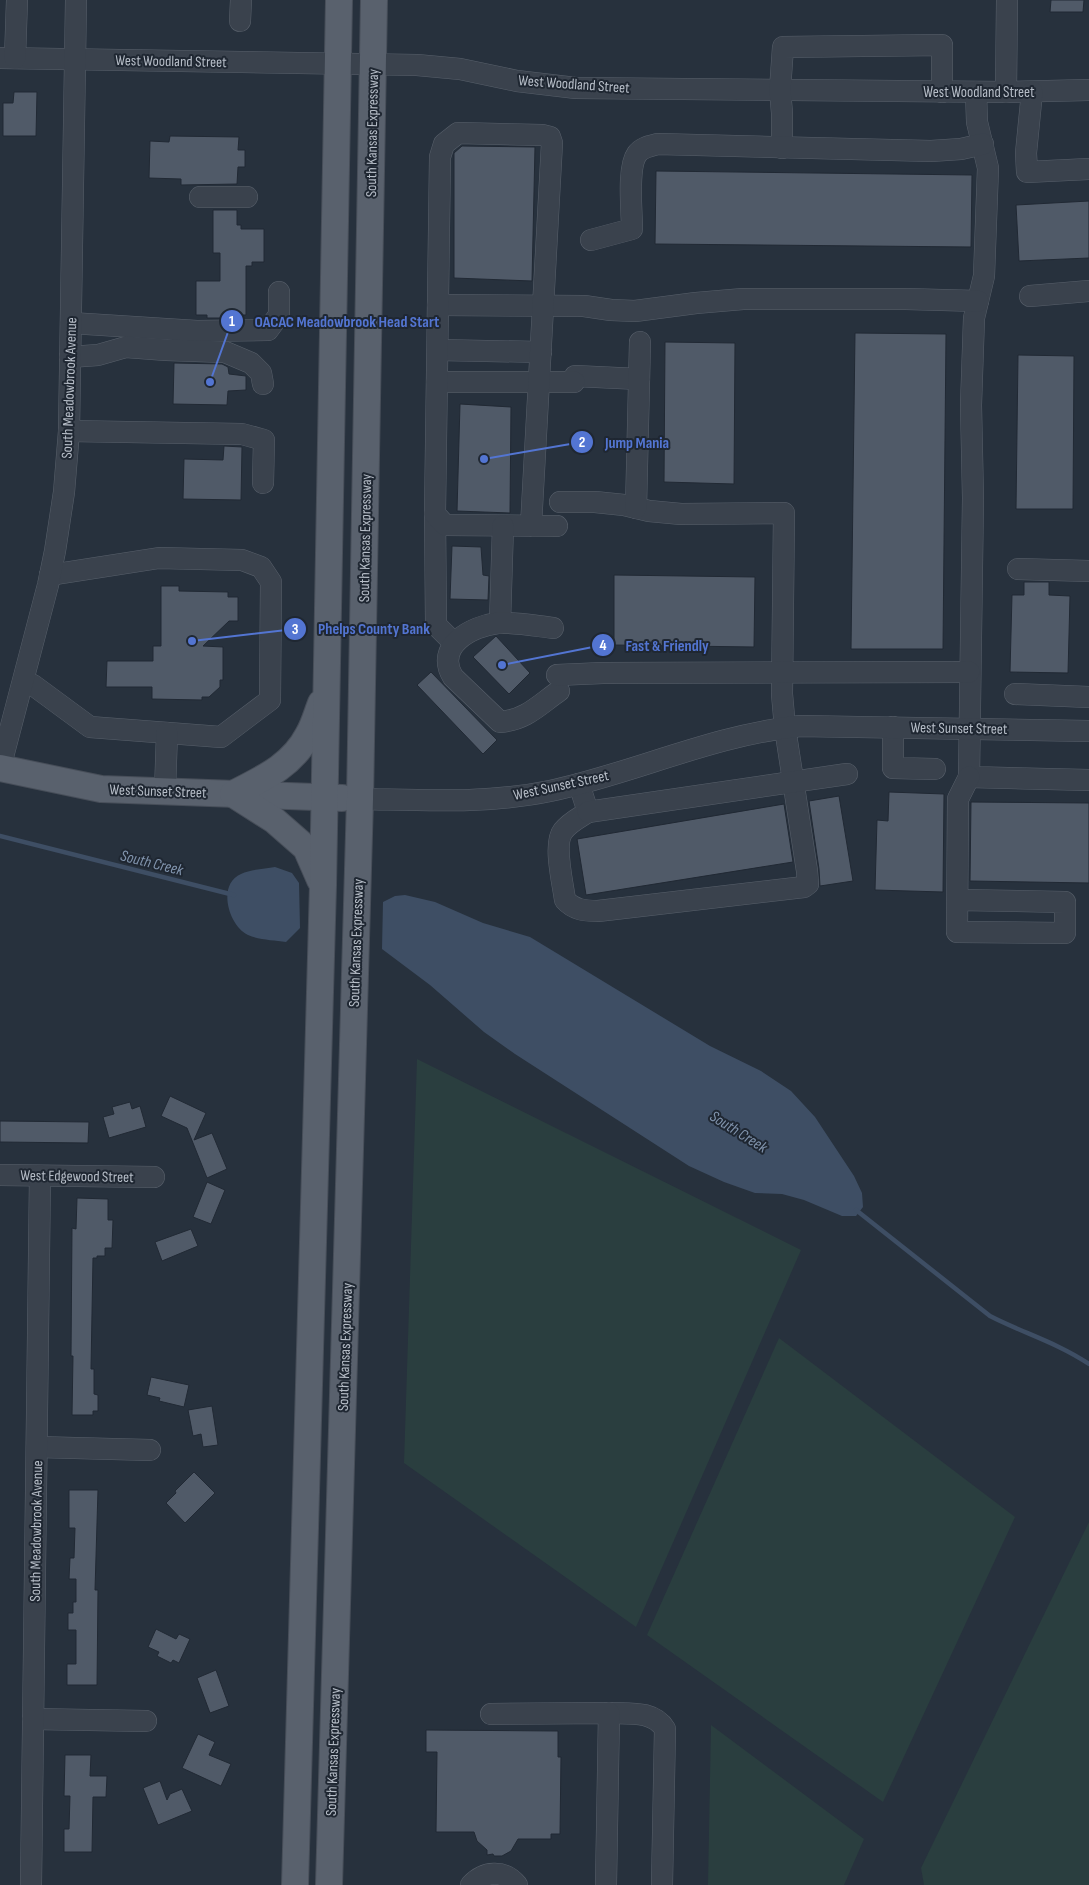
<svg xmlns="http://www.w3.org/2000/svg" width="1089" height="1885" font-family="'Sofia Sans Condensed',sans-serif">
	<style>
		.green { fill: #2a3e3f }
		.water { fill: #3e4e64 }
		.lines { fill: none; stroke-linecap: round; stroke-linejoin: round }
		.stream { stroke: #3e4e64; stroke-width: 4.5 }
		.building { fill: #505a68; stroke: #212934 }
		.minor-casing { stroke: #58606b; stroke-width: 22 }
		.major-casing { stroke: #474e59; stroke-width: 28 }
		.minor { stroke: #3a424d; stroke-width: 21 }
		.major { stroke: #59616d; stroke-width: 26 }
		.labels { text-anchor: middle; stroke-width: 4; stroke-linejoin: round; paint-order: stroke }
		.street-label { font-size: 15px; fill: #b7bec8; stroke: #1f2732 }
		.water-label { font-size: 16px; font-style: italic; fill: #8194ad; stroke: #1f2732 }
		.leader { fill: none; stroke: #5375d2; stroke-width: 2 }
		.callout-dot { fill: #5375d2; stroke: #1f2732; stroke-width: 2 }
		.mark-label { font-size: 15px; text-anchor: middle; font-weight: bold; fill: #fff }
		.callout-label { font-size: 16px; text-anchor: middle; font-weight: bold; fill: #5375d2; stroke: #1f2732; stroke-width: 4; stroke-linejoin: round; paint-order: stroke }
	</style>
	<rect width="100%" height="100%" fill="#27313d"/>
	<g class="green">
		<path d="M417,1059L801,1250L636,1627L404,1463Z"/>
		<path d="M779,1338L1015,1517L883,1802L647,1635Z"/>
		<path d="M1089,1522V1885H924L921,1868Z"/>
		<path d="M711,1725L864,1839L844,1885H708Z"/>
	</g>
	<g class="water">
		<path d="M275,867L292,873L299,883L300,928L286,942C274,940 259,940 248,935C228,925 217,884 241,874C251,869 265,869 275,867Z"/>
		<path d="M405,895L435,902L483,923L530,937L710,1046L761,1071L791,1091L815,1117L854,1176L862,1193L863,1207L856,1216H842L804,1200L782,1194L755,1193L724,1182L689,1166L515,1054L484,1032L430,985L382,949L383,902L395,896Z"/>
	</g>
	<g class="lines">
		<g class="stream">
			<path d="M0,836L234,895"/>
			<path d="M856,1210L990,1316C1023,1333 1058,1343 1089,1364"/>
		</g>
	</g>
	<g class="building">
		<path d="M1051,0H1084L1083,12H1050Z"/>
		<path d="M14,92H37L36,136H3V103H13Z"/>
		<path d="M170,136L239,137L238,150H245V167H238L237,184L181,185V179L149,178L150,141L169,142Z"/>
		<path d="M462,146L535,147L532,281L454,278V153Z"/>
		<path d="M656,171L972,175L971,247L655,244Z"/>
		<path d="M1089,201V258L1019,261L1016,205Z"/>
		<path d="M213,210H237V225H241V229H264V262H252V266H246V315H235V318H207V315H196V281H220V253H213Z"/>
		<path d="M855,333L946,334L943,649H851Z"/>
		<path d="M665,342L735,343L734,484L664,482Z"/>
		<path d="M1018,355L1074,356L1073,509H1016Z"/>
		<path d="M174,363L222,364L228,367L229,374L246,376V390L228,391L227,405L173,404Z"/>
		<path d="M460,404L511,407L510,513L457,511Z"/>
		<path d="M224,446L242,447L241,500L183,499L184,459L223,460Z"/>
		<path d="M452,546L481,547L483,575L489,576L488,600L450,599Z"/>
		<path d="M614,575L755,577L754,647L614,645Z"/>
		<path d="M1024,582H1049V595L1070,596L1068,673L1010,672L1012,595H1024Z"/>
		<path d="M161,586H179V591L228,592V597H238V621H229L203,646L223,647V680H220V687L209,697H202V700L152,699V687H106L107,661H153V646H161Z"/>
		<path d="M496,636L530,673L509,694L473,657Z"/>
		<path d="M431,672L497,740L483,754L417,685Z"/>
		<path d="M889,792L944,794L943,892L875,890L877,820L888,821Z"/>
		<path d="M839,796L853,881L820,886L819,869L809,801Z"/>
		<path d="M971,802L1089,803V883L970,881Z"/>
		<path d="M784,804L793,862L586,895L577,839Z"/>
		<path d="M170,1096L206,1113L194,1140L212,1133L227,1169L207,1178L187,1128L161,1116Z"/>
		<path d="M130,1102L132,1109L140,1106L146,1127L109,1138L103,1117L114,1114L112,1107Z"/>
		<path d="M0,1121L89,1122L88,1143L0,1142Z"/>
		<path d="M207,1182L225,1190L211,1224L193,1217Z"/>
		<path d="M77,1198L108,1199V1220H113L112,1248H105V1256H97V1258H93L91,1369H94V1394L98,1395V1411H93V1415H72L73,1356H71L72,1228L76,1229Z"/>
		<path d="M191,1229L198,1246L162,1261L155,1242Z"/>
		<path d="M151,1377L189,1385L184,1407L159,1401L160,1398L147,1395Z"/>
		<path d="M212,1406L218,1445L203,1447L201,1434L193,1436L188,1410Z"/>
		<path d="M194,1472L215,1493L185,1523L166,1503L176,1493L175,1491Z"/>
		<path d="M69,1490H98L95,1590H98L97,1685H67V1664H76V1630H68V1613H73V1602H76V1579H69L70,1558H74L75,1528H69Z"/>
		<path d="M156,1629L176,1639L179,1634L190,1639L179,1663L173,1660L171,1663L157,1656L159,1652L148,1647Z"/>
		<path d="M216,1670L229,1706L210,1713L197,1678Z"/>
		<path d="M426,1730L558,1731V1757H561L560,1834H551V1839H518L511,1851L502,1856H494L493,1854L487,1855V1850L477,1841L474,1832H436L437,1752H426Z"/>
		<path d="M198,1734L215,1742L209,1755L231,1764L221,1786L182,1768Z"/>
		<path d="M65,1755H91L90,1776H107L106,1797H93L92,1852H64V1829H69L70,1796H64Z"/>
		<path d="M160,1781L167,1800L170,1794L182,1789L192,1811L158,1825L143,1788Z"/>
	</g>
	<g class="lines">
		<g class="minor-casing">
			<g id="minor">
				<path d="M240,21L241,0"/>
				<path d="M0,58L417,65L460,69L517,81L576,88L1006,92L1089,90"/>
				<path d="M15,58L17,0"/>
				<path d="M976,92L977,122L988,168L984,276L974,318L971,405L973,498L969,777L1089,780"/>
				<path d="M1006,92L1007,0"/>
				<path d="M1032,92L1026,153L1027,172L1089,169"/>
				<path d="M782,148V113L780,90L783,47L942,45V92"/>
				<path d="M200,197H247"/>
				<path d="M591,240L632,229C632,211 627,168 637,154C642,147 650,146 658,144L931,151L961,149L983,144"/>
				<path d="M1030,296L1089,291"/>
				<path d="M438,305L584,306L611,310L635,311L696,303L743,299H906L978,301"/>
				<path d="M71,323L197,331L268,330L279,315V292"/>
				<path d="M438,350L541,352"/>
				<path d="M70,357L98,355L126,347L166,350L225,352L251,363L261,373L263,384"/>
				<path d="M575,376L639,379"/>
				<path d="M437,382H574"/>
				<path d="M69,431L242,434L264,440L263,483"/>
				<path d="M560,502H595L624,505L649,511L681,514L784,513L782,694L785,728L807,871L808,884L804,887L598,911C585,911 574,910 565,900C563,884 553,844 563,831C570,822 579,818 588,812L579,784"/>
				<path d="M636,508L640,342"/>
				<path d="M435,514L436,625L454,643"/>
				<path d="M531,526L552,143L550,137L542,135L458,133L444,144L440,157L435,514L445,525L557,526"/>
				<path d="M1018,569L1089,571"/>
				<path d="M500,623L503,526"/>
				<path d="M553,628C536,626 516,622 498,623C472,626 434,646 453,677L500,722C526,720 539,705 559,691"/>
				<path d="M557,675L603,673L969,672"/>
				<path d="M33,685L90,727L221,737L270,700L271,582L261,567L242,560L159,558L50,575"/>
				<path d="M1015,694L1089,697"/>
				<path d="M893,727V768L935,769"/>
				<path d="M0,768L48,585L55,551L64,492L69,431L76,0"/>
				<path d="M165,791L167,733"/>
				<path d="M360,799C423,800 488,804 550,791C634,773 713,735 800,726L1089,731"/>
				<path d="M588,812L847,774"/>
				<path d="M958,900L1065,902V933L957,932L958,799L969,777"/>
				<path d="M0,1175L154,1177"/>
				<path d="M37,1447L150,1450"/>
				<path d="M609,1713C629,1714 653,1710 665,1729L662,1885"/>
				<path d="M491,1714L609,1713L606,1885"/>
				<path d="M33,1719L146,1721"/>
				<path d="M31,1885L40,1176"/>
				<path d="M471,1885C484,1871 504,1869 517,1885"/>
			</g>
		</g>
		<g class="major-casing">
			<g id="major">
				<path d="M0,768L101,789L342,798"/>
				<path d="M320,880L306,848L274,820L233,794C262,779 292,766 308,735C314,725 317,713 321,703"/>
				<path d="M295,1885L323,885L339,0"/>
				<path d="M329,1885L360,799L374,0"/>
			</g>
		</g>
		<use href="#minor" class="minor"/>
		<use href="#major" class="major"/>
	</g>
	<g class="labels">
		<g class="street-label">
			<text transform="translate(171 61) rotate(1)" y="5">West Woodland Street</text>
			<text transform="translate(574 84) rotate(4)" y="5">West Woodland Street</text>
			<text x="979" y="97">West Woodland Street</text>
			<text transform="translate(372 133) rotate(-89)" y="5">South Kansas Expressway</text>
			<text transform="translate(69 388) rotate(-88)" y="5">South Meadowbrook Avenue</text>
			<text transform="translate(365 538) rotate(-89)" y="5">South Kansas Expressway</text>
			<text transform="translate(959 728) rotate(1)" y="5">West Sunset Street</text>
			<text transform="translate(561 785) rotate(-12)" y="5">West Sunset Street</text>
			<text transform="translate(158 791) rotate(2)" y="5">West Sunset Street</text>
			<text transform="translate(356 943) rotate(-88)" y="5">South Kansas Expressway</text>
			<text transform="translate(77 1176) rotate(1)" y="5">West Edgewood Street</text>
			<text transform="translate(345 1347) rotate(-88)" y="5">South Kansas Expressway</text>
			<text transform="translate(36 1531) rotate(-89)" y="5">South Meadowbrook Avenue</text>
			<text transform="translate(333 1752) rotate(-88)" y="5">South Kansas Expressway</text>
		</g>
		<g class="water-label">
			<text transform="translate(152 862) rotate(14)" y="6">South Creek</text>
			<text transform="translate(739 1131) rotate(32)" y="6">South Creek</text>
		</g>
	</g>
	<path class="leader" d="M210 382L232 321M484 459L582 442M192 641L295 629M502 665L603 645"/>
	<g class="callout-dot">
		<circle cx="210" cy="382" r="5"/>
		<circle cx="484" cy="459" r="5"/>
		<circle cx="192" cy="641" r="5"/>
		<circle cx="502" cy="665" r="5"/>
		<circle cx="232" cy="321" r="12"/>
		<circle cx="582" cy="442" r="12"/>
		<circle cx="295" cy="629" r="12"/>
		<circle cx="603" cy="645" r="12"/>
	</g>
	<g class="mark-label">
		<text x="232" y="326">1</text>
		<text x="582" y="447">2</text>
		<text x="295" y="634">3</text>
		<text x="603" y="650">4</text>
	</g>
	<g class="callout-label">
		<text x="347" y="327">OACAC Meadowbrook Head Start</text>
		<text x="637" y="448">Jump Mania</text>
		<text x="374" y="634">Phelps County Bank</text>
		<text x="667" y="651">Fast &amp; Friendly</text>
	</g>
</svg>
